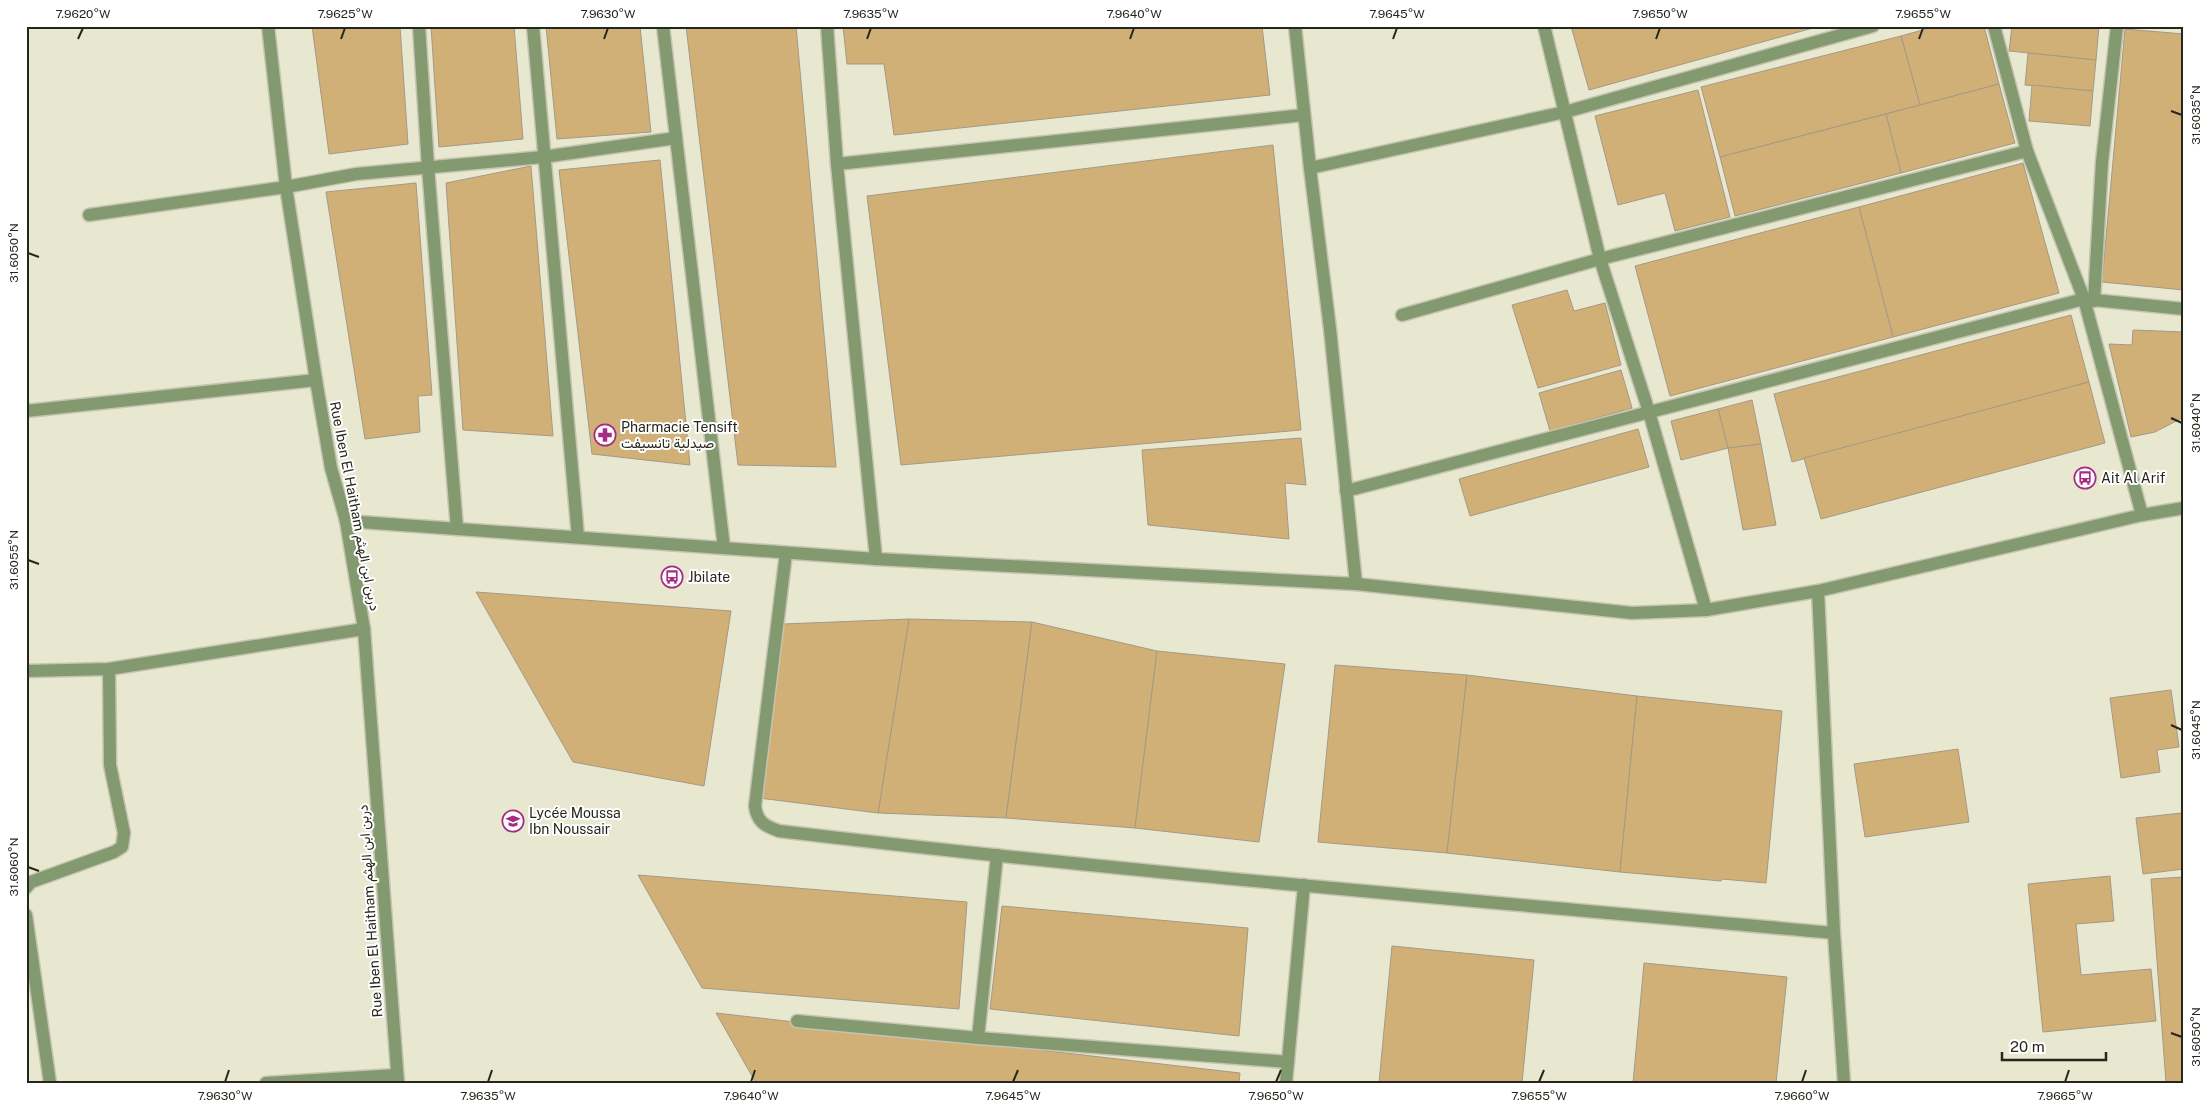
<svg xmlns="http://www.w3.org/2000/svg" width="2210" height="1109" viewBox="0 0 2210 1109" font-family="'Public Sans',Vazirmatn,sans-serif">
<style>
.building{fill:#d1b077;stroke:#a59985}
.lines{fill:none;stroke-linecap:round;stroke-linejoin:round}
.street-casing{stroke:#c5c4b0;stroke-width:15}
.street{stroke:#83996f;stroke-width:12}
.ticks{fill:none;stroke:#26261d;stroke-width:2}
.labels{text-anchor:middle;dominant-baseline:central;stroke-width:4;stroke-linejoin:round;paint-order:stroke}
.poi-label{font-size:14px;fill:#26261d;stroke:#fff;text-anchor:start}
.street-label{font-size:14px;fill:#26261d;stroke:#fff}
.neatline{fill:none;stroke:#26261d;stroke-width:2}
.ticks-label{font-size:12px;text-anchor:middle;fill:#26261d}
</style>
<rect width="100%" height="100%" fill="#e8e7d0"/>
<g class="building">
<path d="M312,26H400L408,144L329,154Z"/>
<path d="M431,26H514L523,139L439,147Z"/>
<path d="M546,26H640L651,132L557,139Z"/>
<path d="M686,26H796L836,467L738,465Z"/>
<path d="M843,26H1262L1270,95L894,135L884,64H847Z"/>
<path d="M1571,26H1820L1589,90Z"/>
<path d="M1937,26H1984L1999,84L1920,105L1901,36Z"/>
<path d="M2012,26H2099L2096,60L2009,51Z"/>
<path d="M2125,29L2184,34V290L2102,282Z"/>
<path d="M1901,36L1920,105L1720,157L1701,87Z"/>
<path d="M2028,53L2096,60L2093,91L2025,85Z"/>
<path d="M1999,84L2015,143L1901,173L1886,114Z"/>
<path d="M2032,85L2093,91L2090,126L2029,121Z"/>
<path d="M1698,90L1730,217L1675,231L1665,193L1618,205L1595,116Z"/>
<path d="M1886,114L1901,173L1735,216L1720,157Z"/>
<path d="M1273,145L1301,430L901,465L867,196Z"/>
<path d="M660,160L690,465L592,454L559,170Z"/>
<path d="M2023,163L2059,293L1893,337L1859,207Z"/>
<path d="M531,166L553,436L463,430L446,183Z"/>
<path d="M416,183L432,395L418,396L420,432L365,439L326,192Z"/>
<path d="M1859,207L1893,337L1670,396L1635,266Z"/>
<path d="M1567,290L1574,311L1605,303L1621,365L1538,388L1512,305Z"/>
<path d="M2071,315L2089,382L1792,462L1774,394Z"/>
<path d="M2133,330L2184,332V417L2155,432L2131,437L2109,344L2132,345Z"/>
<path d="M1621,370L1632,408L1550,431L1539,393Z"/>
<path d="M2089,382L2105,443L1821,519L1804,458Z"/>
<path d="M1752,400L1761,444L1728,448L1718,409Z"/>
<path d="M1718,409L1728,448L1681,460L1671,421Z"/>
<path d="M1638,429L1649,467L1470,516L1459,479Z"/>
<path d="M1301,438L1306,485L1285,483L1289,539L1148,525L1142,450Z"/>
<path d="M1761,444L1776,525L1743,530L1728,448Z"/>
<path d="M476,592L731,611L704,786L573,762Z"/>
<path d="M909,619L1032,622L1006,818L878,813Z"/>
<path d="M909,619L878,813L759,798L783,624Z"/>
<path d="M1032,622L1157,651L1135,828L1006,818Z"/>
<path d="M1157,651L1285,664L1259,842L1135,828Z"/>
<path d="M1335,665L1467,675L1447,853L1318,842Z"/>
<path d="M1467,675L1637,696L1620,872L1447,853Z"/>
<path d="M2171,690L2179,747L2157,750L2160,772L2121,778L2110,698Z"/>
<path d="M1637,696L1782,711L1766,883L1722,879L1721,881L1620,872Z"/>
<path d="M1958,749L1969,822L1865,837L1854,764Z"/>
<path d="M2181,813L2184,838V869L2143,874L2136,818Z"/>
<path d="M638,875L967,902L959,1009L702,988Z"/>
<path d="M2110,876L2114,921L2076,924L2081,975L2151,969L2156,1021L2043,1032L2028,884Z"/>
<path d="M2184,877V1083H2166L2151,879Z"/>
<path d="M1002,906L1248,928L1239,1036L990,1009Z"/>
<path d="M1392,946L1534,960L1522,1083H1379Z"/>
<path d="M1644,963L1787,977L1776,1083H1633Z"/>
<path d="M716,1013L1240,1073L1239,1083H756Z"/>
</g>
<g class="lines">
<g class="street-casing">
<g id="street">
<path d="M268,26L286,187L316,380L331,468L346,521L364,629L398,1083"/>
<path d="M419,26L428,167L457,529"/>
<path d="M533,26L578,537"/>
<path d="M663,26L724,548"/>
<path d="M827,26L837,164L876,559"/>
<path d="M1295,26L1310,168L1330,329L1356,584"/>
<path d="M1544,26L1600,259L1649,412L1706,610"/>
<path d="M1994,26L2027,151L2084,299L2142,515"/>
<path d="M837,164L1304,115"/>
<path d="M1310,168L1565,112L1873,26"/>
<path d="M89,215L286,187L356,174L543,157L676,138"/>
<path d="M2094,301L2102,162L2117,26"/>
<path d="M1402,315L1600,259L2027,151"/>
<path d="M26,411L316,380"/>
<path d="M1346,491L2084,299L2184,309"/>
<path d="M346,521L876,559L1356,584L1632,613L1706,610L1818,591L2142,515L2184,508"/>
<path d="M786,553L755,806C757,822 765,826 779,831C1130,873 1482,901 1834,933"/>
<path d="M1818,591L1834,933L1844,1083"/>
<path d="M26,671L109,669L364,629"/>
<path d="M26,888L31,882L114,852L122,847L124,833L110,765L109,669"/>
<path d="M26,915L50,1083"/>
<path d="M797,1021L978,1038L1288,1062"/>
<path d="M978,1038L997,855"/>
<path d="M266,1083L397,1075"/>
<path d="M1286,1083L1304,885"/>
</g>
</g>
<use href="#street" class="street"/>
</g>
<path class="ticks" d="M78,39L83,28M341,39L345,28M604,39L608,28M867,39L871,28M1130,39L1134,28M1393,39L1397,28M1656,39L1660,28M1919,39L1923,28M2171,111L2182,115M28,253L39,257M2171,418L2182,423M28,560L39,564M2171,725L2182,730M28,867L39,871M2171,1033L2182,1037M225,1082L229,1070M488,1082L492,1070M751,1082L755,1070M1013,1082L1018,1070M1276,1082L1281,1070M1539,1082L1544,1070M1802,1082L1806,1070M2065,1082L2069,1070"/>
<defs>
<g id="pharmacy-ring" transform="scale(1.125)"><circle r="9.5" fill="#fff" stroke="#a42c83" stroke-width="1.5"/><path d="M-2-6h4v4h4v4h-4v4h-4v-4h-4v-4h4Z" fill="#a42c83"/></g>
<g id="bus-ring" transform="scale(1.125)"><circle r="9.5" fill="#fff" stroke="#a42c83" stroke-width="1.5"/><path d="M-5-6H5V4H4V6H2V4H-2V6H-4V4H-5ZM-3.5-4V0h7V-4ZM-3.5 1.2v1.5H-2V1.2ZM2 1.2v1.5H3.5V1.2Z" fill="#a42c83"/></g>
<g id="school-ring" transform="scale(1.125)"><circle r="9.5" fill="#fff" stroke="#a42c83" stroke-width="1.5"/><path d="M0-5L7-2L0 1L-7-2ZM-4 1L0 2.5L4 1V4Q0 6-4 4Z" fill="#a42c83"/></g>
</defs>
<g fill-rule="evenodd">
<use href="#pharmacy-ring" x="605" y="435"/>
<use href="#bus-ring" x="2085" y="478"/>
<use href="#bus-ring" x="672" y="577"/>
<use href="#school-ring" x="513" y="821"/>
</g>
<g class="labels">
<g class="poi-label">
<text x="621" y="427">Pharmacie Tensift<tspan x="621" dy="16">صيدلية تانسيفت</tspan></text>
<text x="2101" y="478">Ait Al Arif</text>
<text x="688" y="577">Jbilate</text>
<text x="529" y="813">Lycée Moussa<tspan x="529" dy="16">Ibn Noussair</tspan></text>
</g>
<g class="street-label">
<text transform="translate(355 506) rotate(79)">Rue Iben El Haitham دربن ابن الهثم</text>
<text transform="translate(370 911) rotate(-94)">Rue Iben El Haitham دربن ابن الهثم</text>
</g>
</g>
<rect width="2210" height="1109" fill="none" stroke="#ffffff" stroke-width="55"/>
<path d="M2002 1052v8h104v-8" fill="none" stroke="#26261d" stroke-width="2.5"/>
<text x="2010" y="1052" font-size="15" fill="#26261d" stroke="#ffffff" stroke-width="4" paint-order="stroke">20 m</text>
<rect x="28" y="28" width="2154" height="1054" class="neatline"/>
<g class="ticks-label">
<text x="83" y="18">7.9620°W</text>
<text x="345" y="18">7.9625°W</text>
<text x="608" y="18">7.9630°W</text>
<text x="871" y="18">7.9635°W</text>
<text x="1134" y="18">7.9640°W</text>
<text x="1397" y="18">7.9645°W</text>
<text x="1660" y="18">7.9650°W</text>
<text x="1923" y="18">7.9655°W</text>
<text transform="translate(2196 115) rotate(-90)" y="4">31.6035°N</text>
<text transform="translate(14 253) rotate(-90)" y="4">31.6050°N</text>
<text transform="translate(2196 423) rotate(-90)" y="4">31.6040°N</text>
<text transform="translate(14 560) rotate(-90)" y="4">31.6055°N</text>
<text transform="translate(2196 730) rotate(-90)" y="4">31.6045°N</text>
<text transform="translate(14 867) rotate(-90)" y="4">31.6060°N</text>
<text transform="translate(2196 1037) rotate(-90)" y="4">31.6050°N</text>
<text x="225" y="1100">7.9630°W</text>
<text x="488" y="1100">7.9635°W</text>
<text x="751" y="1100">7.9640°W</text>
<text x="1013" y="1100">7.9645°W</text>
<text x="1276" y="1100">7.9650°W</text>
<text x="1539" y="1100">7.9655°W</text>
<text x="1802" y="1100">7.9660°W</text>
<text x="2065" y="1100">7.9665°W</text>
</g>
</svg>
